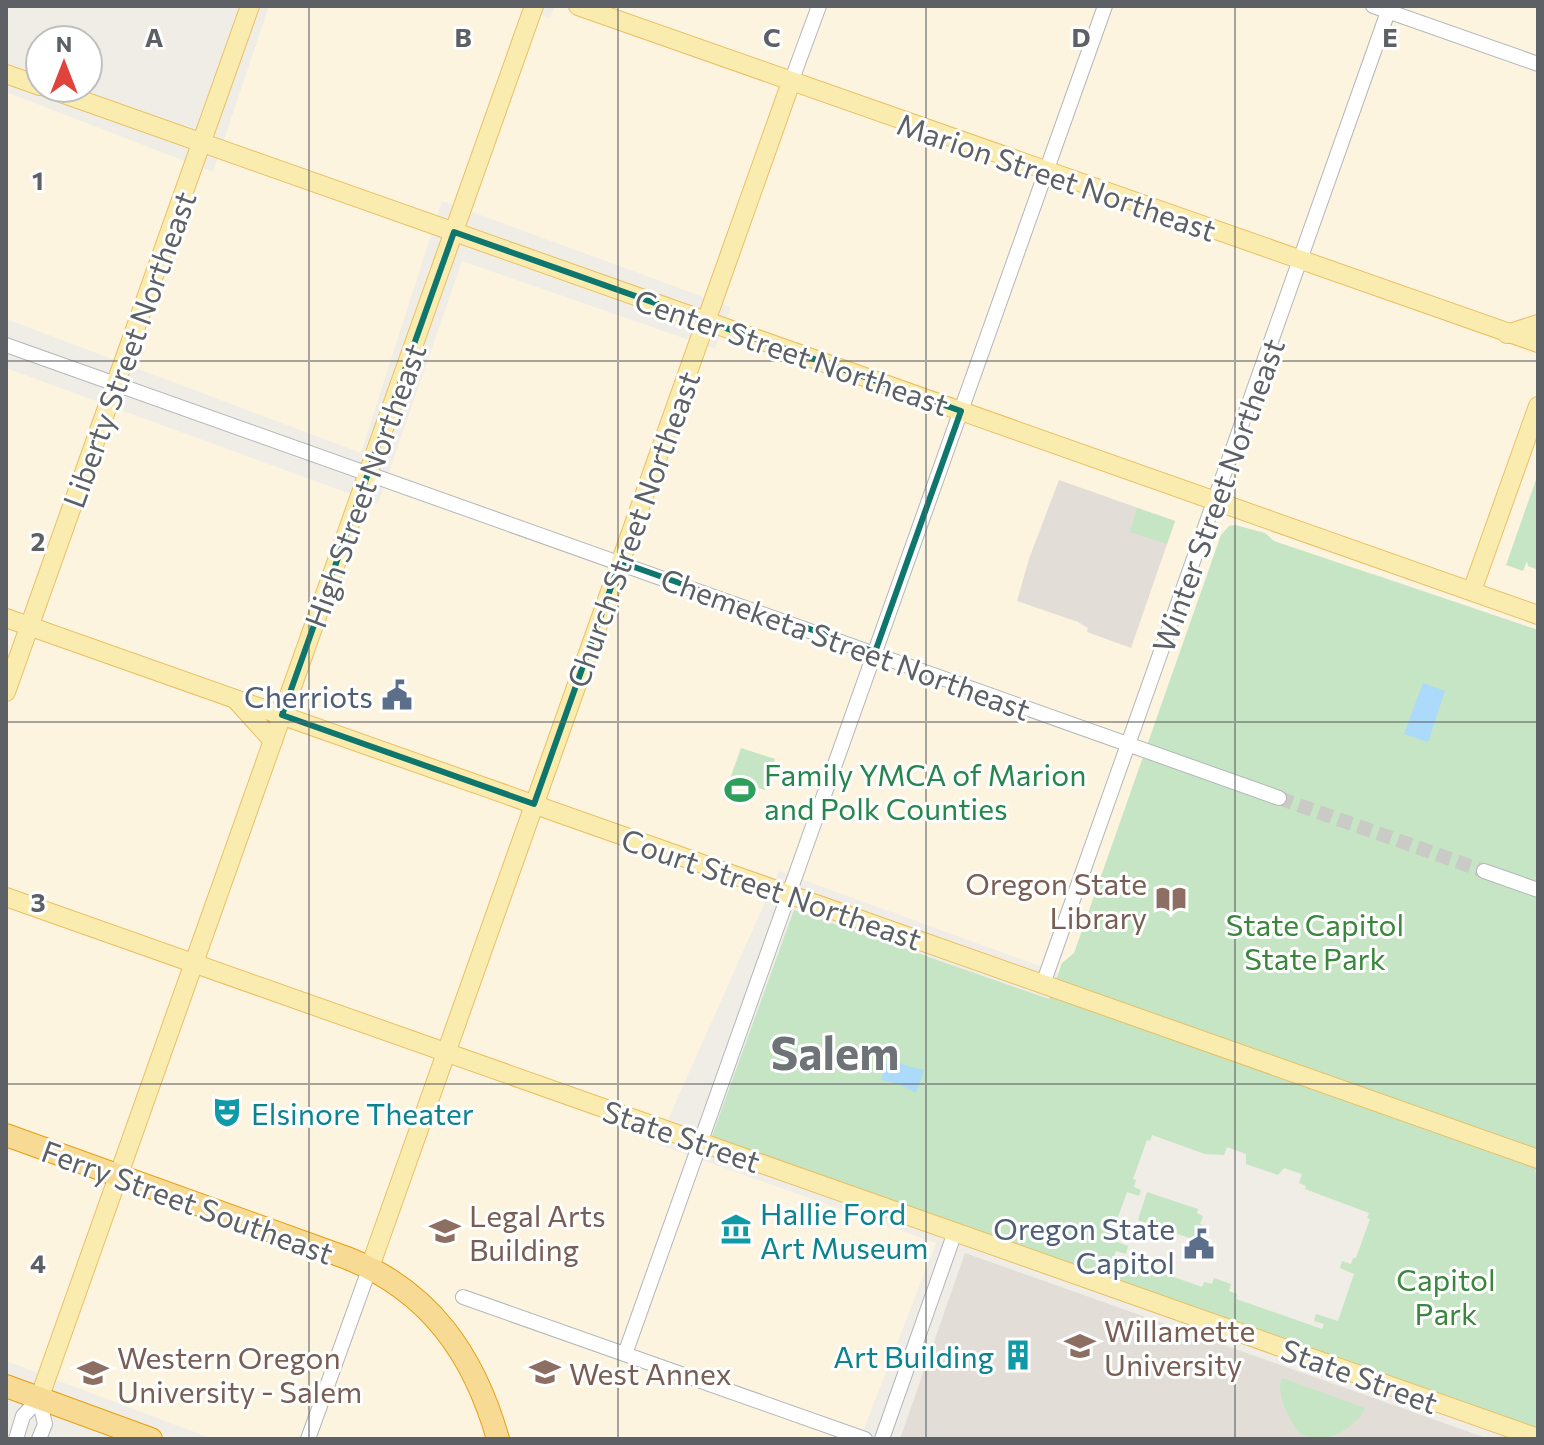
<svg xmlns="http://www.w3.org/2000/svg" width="1544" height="1445" viewBox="0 0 1544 1445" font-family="Commissioner,sans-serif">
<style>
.commercial{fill:#fcf4de}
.education{fill:#e2ded7}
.green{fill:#c5e5c4;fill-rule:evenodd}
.water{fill:#abdafa}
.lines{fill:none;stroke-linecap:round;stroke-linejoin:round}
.minor-tunnel{stroke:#cacac6;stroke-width:14;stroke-dasharray:14 7;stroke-linecap:butt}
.minor-casing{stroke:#b3b6ba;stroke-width:16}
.major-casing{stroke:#e9c064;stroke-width:20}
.highway-casing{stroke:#e79d0d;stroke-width:24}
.minor{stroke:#fff;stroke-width:14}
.major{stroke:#faecaf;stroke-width:18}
.highway{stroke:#f7db95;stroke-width:22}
.marked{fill:none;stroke:#0f766e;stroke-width:6;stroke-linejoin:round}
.grid{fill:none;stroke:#5d6165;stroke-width:2;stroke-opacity:0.55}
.labels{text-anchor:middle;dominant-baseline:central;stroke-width:6;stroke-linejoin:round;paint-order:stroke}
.street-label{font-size:30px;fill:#5d6165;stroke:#fff}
.service-label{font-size:30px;fill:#4e5e75;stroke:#fff;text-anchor:end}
.leisure-label{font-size:30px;fill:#27864d;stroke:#fff;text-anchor:start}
.education-label{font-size:30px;fill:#785e54;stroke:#fff;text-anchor:start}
.park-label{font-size:30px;fill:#3b863d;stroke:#fff}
.culture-label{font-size:30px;fill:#0d838f;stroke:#fff;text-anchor:start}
.town-label{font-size:46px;font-weight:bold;fill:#6e7377;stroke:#fff}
.grid-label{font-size:26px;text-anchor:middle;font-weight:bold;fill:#5d6165;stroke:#fff;stroke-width:6;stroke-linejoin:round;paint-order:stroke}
</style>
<rect width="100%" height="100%" fill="#efede6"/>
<path class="commercial" d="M269,6H516L550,18L555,6H1538V630L1372,573L1217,1031L779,871L657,1144L936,1243L860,1439H213L6,1361V368L378,504L462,261L715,349L731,307L442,201L361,453L6,319V92L213,172Z"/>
<g class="education">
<path d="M1059,480L1175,521L1131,648L1087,632L1088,628L1078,622L1017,601L1029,559Z"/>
<path d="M965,1253L1489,1439H900Z"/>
</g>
<g class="green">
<path d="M1538,474V570L1528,566L1527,561L1523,571L1506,565Z"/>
<path d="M1137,508L1175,521L1167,544L1130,532Z"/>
<path d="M1235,525L1265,533L1274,541L1538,630V1164L1535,1172L1538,1173V1429L712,1136L794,910L1049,999L1062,963L1074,953L1221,535L1229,526ZM1152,1135L1205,1154L1224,1155L1227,1147L1246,1154V1164L1278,1175L1284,1168L1302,1174L1299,1183L1306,1186L1305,1189L1369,1213L1367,1218L1370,1219L1356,1258H1353L1351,1264L1342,1261L1340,1268L1354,1274L1338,1321L1316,1314L1314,1321L1324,1324L1322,1329L1236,1299L1237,1294L1229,1291L1231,1284L1214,1278L1212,1284L1204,1282L1202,1287L1114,1256L1116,1251L1126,1254L1128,1246L1110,1239L1127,1192L1139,1196L1141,1190L1134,1187L1136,1180L1133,1179L1147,1140L1150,1141Z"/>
<path d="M741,748L775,759L765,790L730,779Z"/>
<path d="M1147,1192L1198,1209L1197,1213L1203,1216L1200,1224L1204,1225L1198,1241L1138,1220Z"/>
<path d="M1282,1378L1365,1408C1360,1422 1334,1440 1319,1439C1313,1439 1306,1436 1300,1434C1290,1420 1275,1394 1282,1378Z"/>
</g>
<g class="water">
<path d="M1423,683L1445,691L1428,742L1404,734Z"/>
<path d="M889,1057L906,1066L924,1070L916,1093L899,1084L881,1080Z"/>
</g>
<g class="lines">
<path class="minor-tunnel" d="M1279,798L1484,871"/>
<g class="minor-casing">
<g id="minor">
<path d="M1373,6L1538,64"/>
<path d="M791,82L819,6"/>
<path d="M6,345L1279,798"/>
<path d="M1484,871L1538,890"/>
<path d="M1043,984L1390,6"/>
<path d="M463,1297L865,1439"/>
<path d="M625,1354L1105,6"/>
<path d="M39,1399L45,1424L39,1439"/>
<path d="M16,1439L23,1416L39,1399"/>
<path d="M308,1439L370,1267"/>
<path d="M882,1439L955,1232"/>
</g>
</g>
<g class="major-casing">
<g id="major">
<path d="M578,6L1538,343"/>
<path d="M6,74L40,86"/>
<path d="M47,88L1538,615"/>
<path d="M1507,334L1538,324"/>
<path d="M1472,591L1538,406"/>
<path d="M6,618L1538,1159"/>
<path d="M6,692L250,6"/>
<path d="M236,700L273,741"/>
<path d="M6,897L1538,1438"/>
<path d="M370,1267L791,82"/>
<path d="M39,1399L534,6"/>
</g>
</g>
<g class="highway-casing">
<g id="highway">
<path d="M6,1135L347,1258C430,1291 474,1355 498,1439"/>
<path d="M6,1386L151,1439"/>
</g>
</g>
<use href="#minor" class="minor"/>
<use href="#major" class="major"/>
<use href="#highway" class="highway"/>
</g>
<path class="marked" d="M454,232L961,411L875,652L620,562L534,804L282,715Z"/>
<path class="grid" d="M309,6V1439M618,6V1439M926,6V1439M1235,6V1439M6,361H1538M6,722H1538M6,1084H1538"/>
<defs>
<g id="civic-bare" transform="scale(2.4)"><path d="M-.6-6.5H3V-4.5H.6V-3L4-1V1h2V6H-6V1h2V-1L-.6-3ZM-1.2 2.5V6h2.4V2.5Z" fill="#5c6f8a" stroke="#fff" stroke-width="2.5" paint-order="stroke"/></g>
<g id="stadium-bare" transform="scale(2.4)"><path d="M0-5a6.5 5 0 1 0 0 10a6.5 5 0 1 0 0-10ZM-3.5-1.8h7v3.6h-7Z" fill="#2e9e5b" stroke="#fff" stroke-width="2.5" paint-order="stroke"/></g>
<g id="library-bare" transform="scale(2.4)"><path d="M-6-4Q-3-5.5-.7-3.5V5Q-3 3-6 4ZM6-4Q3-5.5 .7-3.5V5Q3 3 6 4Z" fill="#8d6e63" stroke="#fff" stroke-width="2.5" paint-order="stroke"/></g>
<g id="theatre-bare" transform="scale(2.4)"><path d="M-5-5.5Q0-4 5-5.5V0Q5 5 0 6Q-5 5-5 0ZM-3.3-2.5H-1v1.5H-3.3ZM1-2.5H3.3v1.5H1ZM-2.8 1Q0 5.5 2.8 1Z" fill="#0f9aa8" stroke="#fff" stroke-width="2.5" paint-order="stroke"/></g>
<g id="museum-bare" transform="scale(2.4)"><path d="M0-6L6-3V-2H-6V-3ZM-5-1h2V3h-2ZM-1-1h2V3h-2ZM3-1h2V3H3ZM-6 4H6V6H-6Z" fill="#0f9aa8" stroke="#fff" stroke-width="2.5" paint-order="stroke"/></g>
<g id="university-bare" transform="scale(2.4)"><path d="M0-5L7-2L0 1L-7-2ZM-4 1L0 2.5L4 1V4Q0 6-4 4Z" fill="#8d6e63" stroke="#fff" stroke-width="2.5" paint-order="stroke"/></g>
<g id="building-bare" transform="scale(2.4)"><path d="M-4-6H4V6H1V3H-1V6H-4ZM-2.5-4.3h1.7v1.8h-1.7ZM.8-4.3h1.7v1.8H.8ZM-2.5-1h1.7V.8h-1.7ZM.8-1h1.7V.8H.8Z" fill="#0f9aa8" stroke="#fff" stroke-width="2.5" paint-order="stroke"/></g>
</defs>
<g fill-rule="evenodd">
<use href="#civic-bare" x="397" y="695"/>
<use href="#stadium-bare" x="740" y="790"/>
<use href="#library-bare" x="1171" y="899"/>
<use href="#theatre-bare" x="227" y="1112"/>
<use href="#museum-bare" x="736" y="1229"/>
<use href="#university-bare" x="445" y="1231"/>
<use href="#civic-bare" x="1199" y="1244"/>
<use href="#university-bare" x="1080" y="1346"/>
<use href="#building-bare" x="1018" y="1355"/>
<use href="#university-bare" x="545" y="1372"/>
<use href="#university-bare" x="93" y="1373"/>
</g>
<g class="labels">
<g class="street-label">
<text transform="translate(1057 176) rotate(19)">Marion Street Northeast</text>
<text transform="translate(128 349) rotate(-70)">Liberty Street Northeast</text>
<text transform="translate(792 351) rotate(19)">Center Street Northeast</text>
<text transform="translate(364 485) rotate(-70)">High Street Northeast</text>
<text transform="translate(1217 495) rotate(-70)">Winter Street Northeast</text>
<text transform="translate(632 529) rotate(-70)">Church Street Northeast</text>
<text transform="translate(846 643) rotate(20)">Chemeketa Street Northeast</text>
<text transform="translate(772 888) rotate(19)">Court Street Northeast</text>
<text transform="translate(682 1135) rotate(19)">State Street</text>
<text transform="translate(188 1201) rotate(20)">Ferry Street Southeast</text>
<text transform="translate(1360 1375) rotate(20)">State Street</text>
</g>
<g class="service-label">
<text x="373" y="695">Cherriots</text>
<text x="1175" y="1227">Oregon State<tspan x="1175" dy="34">Capitol</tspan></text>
</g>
<g class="leisure-label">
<text x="764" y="773">Family YMCA of Marion<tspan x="764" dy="34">and Polk Counties</tspan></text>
</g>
<g class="education-label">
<text x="1147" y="882" text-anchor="end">Oregon State<tspan x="1147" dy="34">Library</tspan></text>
<text x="469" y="1214">Legal Arts<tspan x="469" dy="34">Building</tspan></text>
<text x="1104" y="1329">Willamette<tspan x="1104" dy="34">University</tspan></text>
<text x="117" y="1356">Western Oregon<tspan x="117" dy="34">University - Salem</tspan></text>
<text x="569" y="1372">West Annex</text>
</g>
<g class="park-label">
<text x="1315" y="923">State Capitol<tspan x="1315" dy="34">State Park</tspan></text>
<text x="1446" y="1278">Capitol<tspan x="1446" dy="34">Park</tspan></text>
</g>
<g class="culture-label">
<text x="251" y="1112">Elsinore Theater</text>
<text x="760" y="1212">Hallie Ford<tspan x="760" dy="34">Art Museum</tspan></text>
<text x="994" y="1355" text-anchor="end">Art Building</text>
</g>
<g class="town-label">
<text x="835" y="1051">Salem</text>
</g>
</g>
<g class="grid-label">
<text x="154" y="47">A</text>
<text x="463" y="47">B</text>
<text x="772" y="47">C</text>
<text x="1081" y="47">D</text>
<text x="1390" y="47">E</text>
<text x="38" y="190">1</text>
<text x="38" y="551">2</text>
<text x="38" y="912">3</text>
<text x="38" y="1273">4</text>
</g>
<rect width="1544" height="1445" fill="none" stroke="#5d6165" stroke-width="16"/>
<g transform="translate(64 64)"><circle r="38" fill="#ffffff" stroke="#bec0c1" stroke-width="2"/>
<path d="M0-6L14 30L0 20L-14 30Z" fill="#df433b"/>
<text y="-12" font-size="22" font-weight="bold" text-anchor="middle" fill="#5d6165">N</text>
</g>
</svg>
